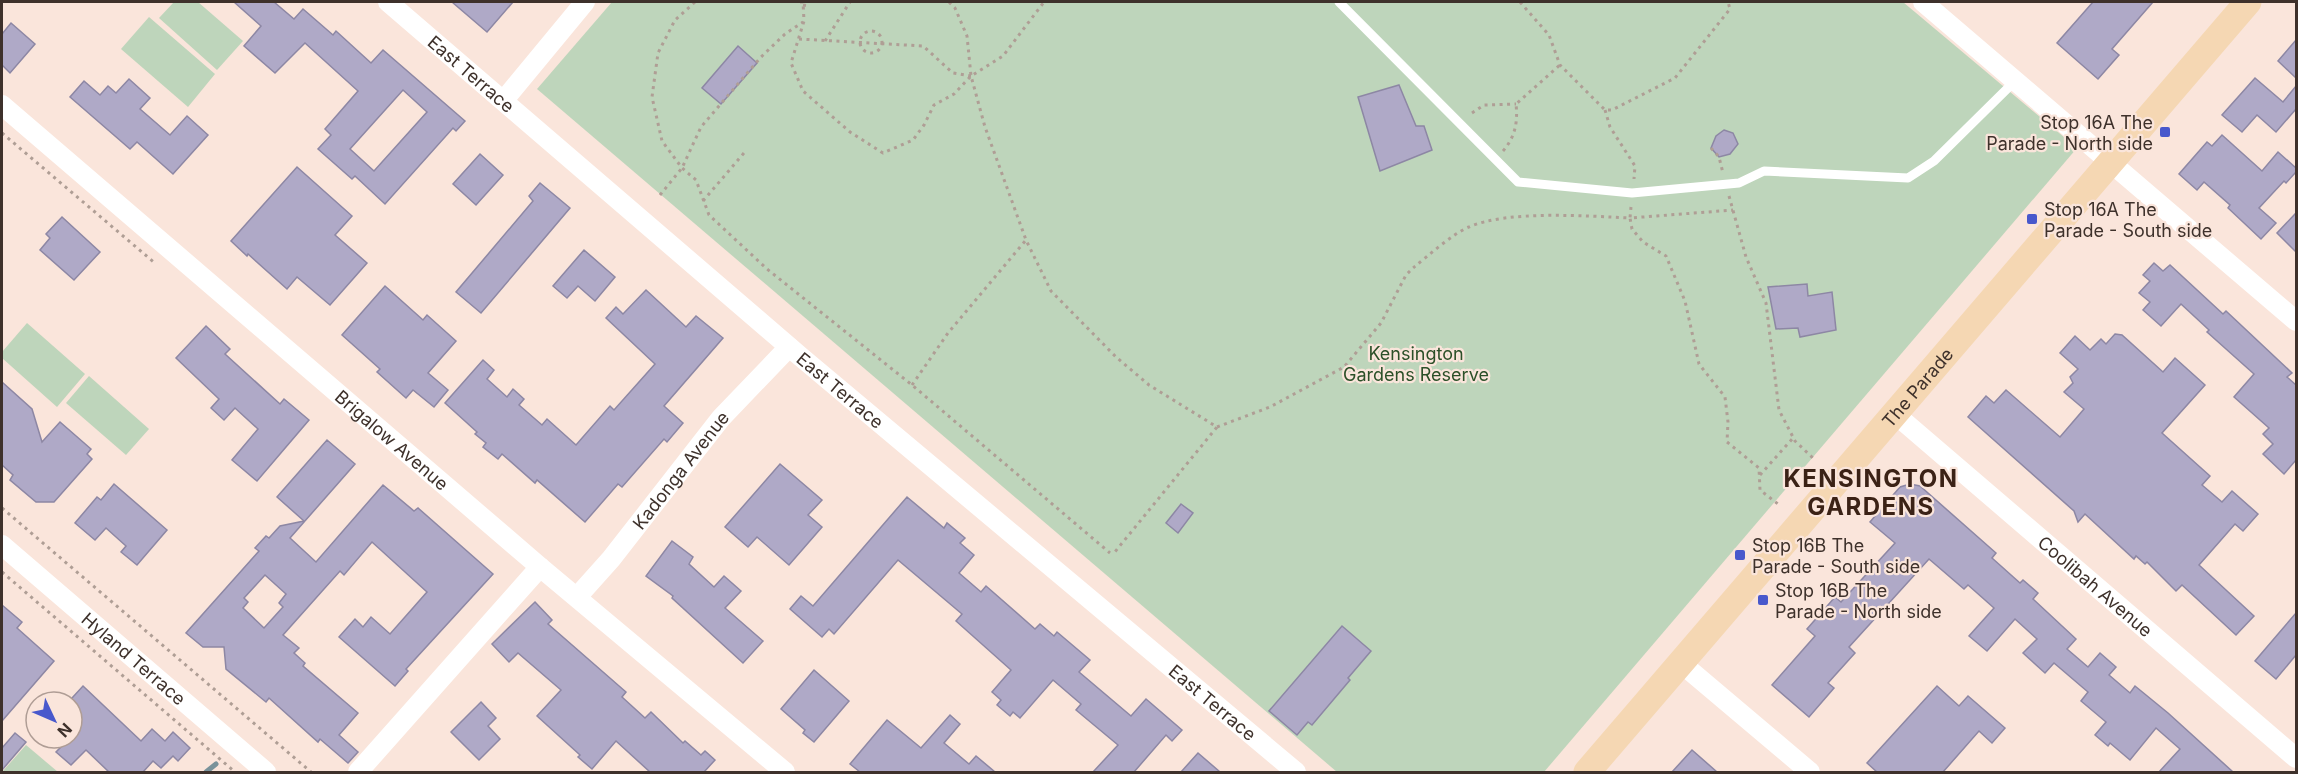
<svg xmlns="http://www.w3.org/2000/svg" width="2298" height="774" viewBox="0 0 2298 774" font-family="Inter,sans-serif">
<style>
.green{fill:#bed5bb}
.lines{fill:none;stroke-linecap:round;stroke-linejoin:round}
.stream{stroke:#79929a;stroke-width:5}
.building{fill:#afa9c7;stroke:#8d87a4;stroke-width:1.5;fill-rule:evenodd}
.path{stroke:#af9e95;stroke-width:3;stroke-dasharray:3 4.5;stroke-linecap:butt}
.lane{stroke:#fff;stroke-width:9}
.street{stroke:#fff;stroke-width:20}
.secondary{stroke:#f5d7b3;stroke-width:27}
.poi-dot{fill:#4858cc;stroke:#fae5db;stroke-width:2}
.labels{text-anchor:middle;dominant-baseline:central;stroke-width:4.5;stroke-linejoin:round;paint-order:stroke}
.street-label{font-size:18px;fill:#3e312b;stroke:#fae5db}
.poi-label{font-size:18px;fill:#3e312b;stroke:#fae5db;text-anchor:start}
.park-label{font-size:18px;fill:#2b5028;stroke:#fae5db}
.district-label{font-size:24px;font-weight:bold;letter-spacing:1.5px;fill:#3b2216;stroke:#fae5db}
</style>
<rect width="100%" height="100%" fill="#fae5db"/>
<g class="green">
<path d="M174,2H198L243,41L217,70L159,18Z"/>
<path d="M612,2H1903L2077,148L1544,772H1337L537,89Z"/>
<path d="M149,17L215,74L188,107L121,49Z"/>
<path d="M27,323L85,374L57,407L2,358V352Z"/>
<path d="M89,376L149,429L126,455L66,403Z"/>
<path d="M26,745L58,772H2Z"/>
</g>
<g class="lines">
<path class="stream" d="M206,772L216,764"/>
</g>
<g class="building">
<path d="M234,2H274L294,19L303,9L333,35L336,31L371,63L383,50L465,121L456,131L453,128L385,204L355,176L352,179L318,149L331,135L325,129L358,91L305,43L275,73L244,46L261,26ZM403,90L427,112L374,171L350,149Z"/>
<path d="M452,2H513L487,32Z"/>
<path d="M2093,2H2153L2112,49L2119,55L2098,79L2057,43Z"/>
<path d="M11,23L35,44L10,73L2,65V34Z"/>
<path d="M2296,40V78L2278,61Z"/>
<path d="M738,46L757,63L721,104L702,88Z"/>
<path d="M2255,78L2283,102L2296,86V109L2276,132L2257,115L2242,132L2222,115Z"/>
<path d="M129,79L150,98L140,109L170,135L187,116L208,135L173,174L137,142L130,149L70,97L84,81L100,95L108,86L116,93Z"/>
<path d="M1399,85L1416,126H1424L1432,150L1380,171L1358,97Z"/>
<path d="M1724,130L1733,133L1738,144L1730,154L1719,157L1711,148L1716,136Z"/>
<path d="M2222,135L2262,171L2278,152L2296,168V172L2286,183L2284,181L2259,208L2276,223L2261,239L2228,208L2230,205L2204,182L2197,190L2179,174L2207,142L2212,146Z"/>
<path d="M480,154L503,175L476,205L453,184Z"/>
<path d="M297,167L352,216L335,235L367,263L330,305L297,277L287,289L248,254L247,256L231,241Z"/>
<path d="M540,183L570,208L481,313L456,292L533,201L529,196Z"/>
<path d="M2296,213V252L2277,233Z"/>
<path d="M62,217L100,252L74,280L40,250L50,238L46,234Z"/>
<path d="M584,250L615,277L595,301L578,286L567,298L553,286Z"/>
<path d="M2154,263L2163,271L2170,265L2223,314L2226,311L2292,373L2287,377L2296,385V460L2284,474L2263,454L2273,444L2263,434L2269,428L2234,397L2254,374L2207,332L2209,330L2181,304L2161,326L2143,310L2150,302L2139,293L2150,281L2143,275Z"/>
<path d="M1807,284L1808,296L1832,292L1836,330L1800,337L1798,328L1776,329L1768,287Z"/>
<path d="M385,286L423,320L427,315L456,341L428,373L448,390L434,407L413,390L406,398L377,372L380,369L342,335Z"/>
<path d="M646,290L686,327L696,316L723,338L664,406L683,423L667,442L664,439L622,487L618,484L585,522L537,480L535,483L502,454L498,459L483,447L486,443L475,434L477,432L445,403L483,360L494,370L487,379L507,397L513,389L524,399L519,405L542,425L547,419L576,445L610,406L614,410L655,364L606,318L616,307L623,314Z"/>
<path d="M206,326L230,349L225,354L280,404L284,399L309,420L257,481L232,460L258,429L235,408L224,420L211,408L219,399L176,358Z"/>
<path d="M2115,334L2122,335L2163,372L2175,358L2205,385L2162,433L2210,476L2202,485L2222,502L2232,491L2258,514L2243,531L2235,524L2199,565L2254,616L2236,635L2182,585L2176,591L2147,562L2145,564L2136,556L2134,559L2085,514L2078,522L2074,511L1968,417L1986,396L1994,403L2006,390L2060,437L2084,409L2064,392L2073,383L2070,377L2078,369L2060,353L2075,336L2090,350L2101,339L2106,344Z"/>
<path d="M2,382L32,409L42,442L60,422L91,449L87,454L92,459L54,502H36L10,480L13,475L2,465Z"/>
<path d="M327,440L355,464L290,538L316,562L383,485L414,511L418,508L493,574L406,669L408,671L395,686L339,637L355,619L363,627L371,617L390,634L427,592L372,542L344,575L340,571L283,635L299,648L294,653L305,663L303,666L358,713L339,735L358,752L348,763L320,739L318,742L269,698L266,702L226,669L224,647H203L186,633L259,551L255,548L266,536L269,538L280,526L304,521L277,497ZM265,575L286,594L279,603L283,607L264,628L243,608L248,602L244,598Z"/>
<path d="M780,464L822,500L808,515L822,527L789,565L757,537L748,547L725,527Z"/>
<path d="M114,484L167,530L137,565L121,552L126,546L106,528L95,540L75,523L97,497L101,500Z"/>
<path d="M1910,484L1920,486L1996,553L1992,558L2020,583L2023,580L2038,593L2033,599L2076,639L2067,649L2088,667L2100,653L2116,667L2109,675L2130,693L2135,686L2168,713L2233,772H2159L2180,749L2156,728L2130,760L2110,743L2108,746L2095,735L2106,722L2081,701L2088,692L2054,663L2045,673L2023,653L2037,639L2015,619L1987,651L1969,636L1994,608L1968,585L1964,589L1929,559L1849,647L1855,653L1828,683L1834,688L1809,717L1772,685L1815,636L1807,629L1835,597L1841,602L1895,543L1870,522L1900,487Z"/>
<path d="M907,497L944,528L947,523L965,538L960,543L974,555L959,573L981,592L986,586L1035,629L1040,624L1054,636L1057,632L1090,660L1079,672L1131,716L1146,699L1182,730L1172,741L1166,735L1134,772H1093L1118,745L1076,710L1081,704L1053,680L1020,718L1013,712L1010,716L997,705L1001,700L992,692L1011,670L956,621L962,614L898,560L834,634L829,629L822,637L790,609L801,596L813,606Z"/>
<path d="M1181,504L1193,513L1178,533L1166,523Z"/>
<path d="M672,541L693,557L689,564L714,587L724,576L741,591L725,608L763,641L743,663L672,598L673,596L646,576Z"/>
<path d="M535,602L552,620L548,624L626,692L622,697L645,718L651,712L683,743L685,741L701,755L705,751L715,760L704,772H650L616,741L592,769L578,757L580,755L537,716L561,690L518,653L509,662L492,644Z"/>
<path d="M2,605L22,622L17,628L54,661L2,721Z"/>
<path d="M2296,613V655L2276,679L2255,661Z"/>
<path d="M1342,626L1371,651L1348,678L1350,680L1312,725L1308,722L1297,735L1269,711Z"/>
<path d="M814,670L849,701L814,742L803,733L805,730L781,709Z"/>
<path d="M83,686L141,741L152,729L165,741L173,732L190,748L178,761L173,756L161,768L153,761L143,772H109L86,750L71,765L56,752L70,738H72V698Z"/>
<path d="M1937,686L1959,706L1968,696L2005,728L1992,743L1979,731L1943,772H1877L1867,763Z"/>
<path d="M481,702L496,718L488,726L500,739L479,760L451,732Z"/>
<path d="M950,715L960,724L944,743L969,764L976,756L995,772H860L850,764L887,720L921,748Z"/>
<path d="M15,733L26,742L2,770V748Z"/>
<path d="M1692,750L1717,772H1672Z"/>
<path d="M1198,753L1220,772H1181Z"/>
</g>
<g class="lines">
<g class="path">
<path d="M695,2L675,20L658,53L652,97L662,141L682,168L696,180L709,215L767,269L912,385L1110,553"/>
<path d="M800,2H803L804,21L791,63L803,91L850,132L883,153L913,140L924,125L934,105L954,94L971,76L1003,56L1044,2"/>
<path d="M949,2L955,8L967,36L971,76L985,127L1026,240"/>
<path d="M1520,2L1549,35L1560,65L1605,110H1612L1675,78L1730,9L1728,2"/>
<path d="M803,5L809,6"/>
<circle cx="871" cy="42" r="11"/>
<path d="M799,39L923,46L953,73L971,76"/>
<path d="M825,41L850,2"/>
<path d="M1605,110L1610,127L1635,166L1634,179"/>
<path d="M1472,113L1484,105L1516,104"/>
<path d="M2,133L156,264"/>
<path d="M1711,148L1719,157L1723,173"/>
<path d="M1503,151C1515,137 1518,123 1516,104L1560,65"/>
<path d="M660,195L682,168L701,127L761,57L785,34L803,22"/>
<path d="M1729,196L1746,257L1766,303L1779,410L1795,441L1815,460"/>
<path d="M703,201L744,153"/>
<path d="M1631,207L1630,218L1733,210"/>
<path d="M912,385L948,333L1026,240L1051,291L1116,357L1149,385L1217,427L1114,553"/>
<path d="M1217,427L1270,407L1344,367L1381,323L1406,275L1413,268C1428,256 1452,234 1469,227C1507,210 1587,216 1630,218L1632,229L1643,242L1666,256L1685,301L1699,364L1725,397L1728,422L1727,442L1759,468L1760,490L1778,504"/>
<path d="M1760,475L1793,438"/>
<path d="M2,508L311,772"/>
<path d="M2,572L235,772"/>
</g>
<path class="lane" d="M1339,2L1518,182L1632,193L1739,183L1764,171L1908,178L1934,161L2015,81"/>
<g class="street">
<path id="s1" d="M388,2L801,357L1296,772"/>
<path d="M1923,2L2296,321"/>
<path d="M504,100L585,2"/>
<path id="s2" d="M2,105L540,567L785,772"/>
<path id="s3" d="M1895,414L2296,758"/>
<path id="s4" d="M2,545L266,772"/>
<path id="s5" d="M577,597L611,559L721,418L789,347"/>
<path d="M1681,663L1810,772"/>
<path d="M358,772L540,567"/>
</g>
<path class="secondary" id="s6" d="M1587,772L2248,2"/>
</g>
<g class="poi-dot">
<rect x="2159" y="126" width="12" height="12" rx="3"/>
<rect x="2026" y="213" width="12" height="12" rx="3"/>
<rect x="1734" y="549" width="12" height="12" rx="3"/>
<rect x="1757" y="594" width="12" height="12" rx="3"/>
</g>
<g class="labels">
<g class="street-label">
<text stroke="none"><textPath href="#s1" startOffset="110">East Terrace</textPath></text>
<text stroke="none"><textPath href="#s6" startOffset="507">The Parade</textPath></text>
<text stroke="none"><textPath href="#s1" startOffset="596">East Terrace</textPath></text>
<text stroke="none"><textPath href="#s2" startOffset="514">Brigalow Avenue</textPath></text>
<text stroke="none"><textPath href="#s5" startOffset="164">Kadonga Avenue</textPath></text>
<text stroke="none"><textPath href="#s3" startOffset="264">Coolibah Avenue</textPath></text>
<text stroke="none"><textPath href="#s4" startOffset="174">Hyland Terrace</textPath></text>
<text stroke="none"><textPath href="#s1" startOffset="1082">East Terrace</textPath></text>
</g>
<g class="poi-label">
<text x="2153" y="122" text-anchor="end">Stop 16A The<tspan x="2153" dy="21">Parade - North side</tspan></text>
<text x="2044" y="209">Stop 16A The<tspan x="2044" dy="21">Parade - South side</tspan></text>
<text x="1752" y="545">Stop 16B The<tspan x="1752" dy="21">Parade - South side</tspan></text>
<text x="1775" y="590">Stop 16B The<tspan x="1775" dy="21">Parade - North side</tspan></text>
</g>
<g class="park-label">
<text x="1416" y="353">Kensington<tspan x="1416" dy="21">Gardens Reserve</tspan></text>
</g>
<g class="district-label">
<text x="1871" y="478">KENSINGTON<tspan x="1871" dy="28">GARDENS</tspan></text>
</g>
</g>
<rect width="2298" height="774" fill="none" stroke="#3e312b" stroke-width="6"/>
<g transform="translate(54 720) rotate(134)"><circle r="28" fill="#fae5db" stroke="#af9d95" stroke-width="1.5"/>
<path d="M0-4.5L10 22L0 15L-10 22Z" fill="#4858cc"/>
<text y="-9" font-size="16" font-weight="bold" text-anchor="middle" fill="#3e312b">N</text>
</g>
</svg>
